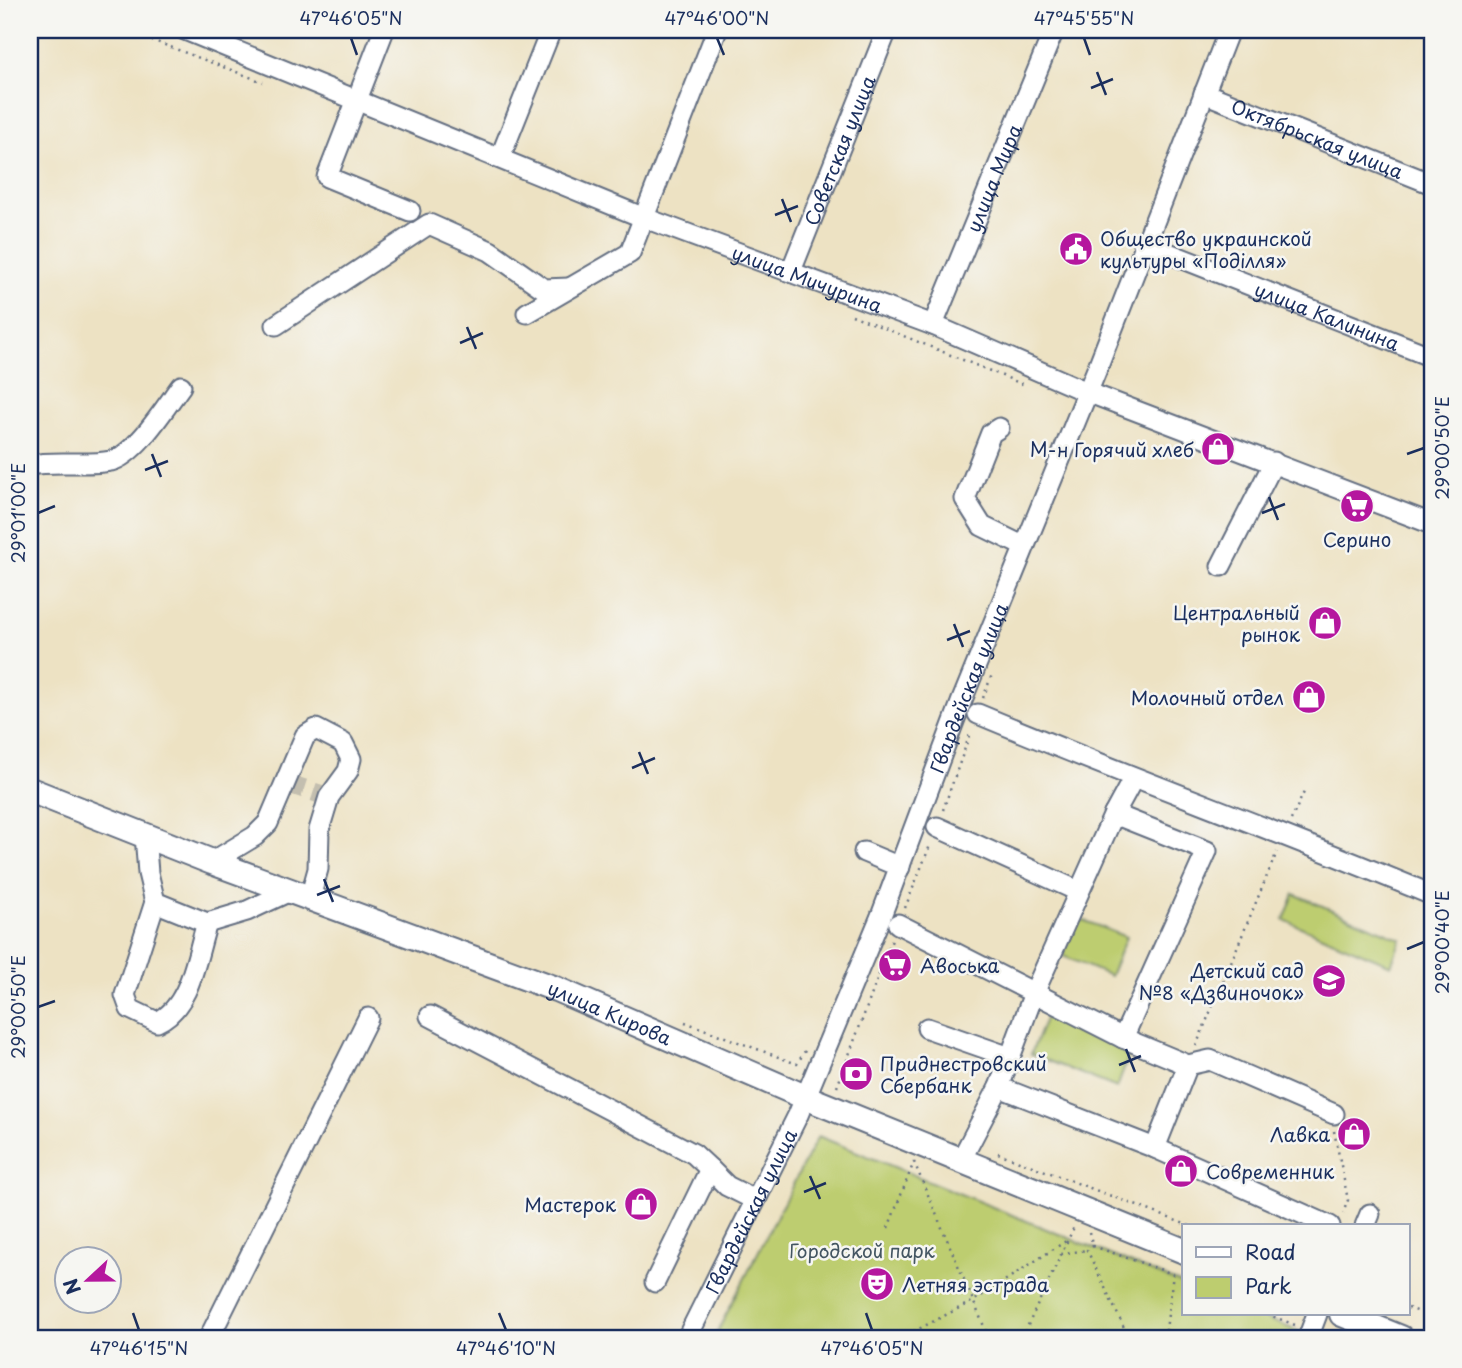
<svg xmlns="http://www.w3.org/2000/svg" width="1462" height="1368" viewBox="0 0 1462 1368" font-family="'Playpen Sans',sans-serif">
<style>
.green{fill:#bdcd6f;stroke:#6c7e66;stroke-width:2}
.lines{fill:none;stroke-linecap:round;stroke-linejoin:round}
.minor-tunnel{stroke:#c3beaf;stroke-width:19;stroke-dasharray:19 10;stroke-linecap:butt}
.minor-casing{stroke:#646e81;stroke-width:23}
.major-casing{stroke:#646e81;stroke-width:28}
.path{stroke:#646e81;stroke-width:2.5;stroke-dasharray:2 5;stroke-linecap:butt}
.minor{stroke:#fff;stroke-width:19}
.major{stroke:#fff;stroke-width:24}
.ticks{fill:none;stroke:#1b2f5e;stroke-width:2.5}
.labels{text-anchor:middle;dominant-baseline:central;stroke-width:5;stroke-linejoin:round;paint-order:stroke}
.street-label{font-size:19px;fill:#1b2f5e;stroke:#f6f6f2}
.poi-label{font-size:19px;fill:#1b2f5e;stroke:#f6f6f2;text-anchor:end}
.park-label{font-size:19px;fill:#445662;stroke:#f6f6f2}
.neatline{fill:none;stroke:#1b2f5e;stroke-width:2.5}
.ticks-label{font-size:18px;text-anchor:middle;fill:#1b2f5e}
</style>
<rect width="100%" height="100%" fill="#f6f6f2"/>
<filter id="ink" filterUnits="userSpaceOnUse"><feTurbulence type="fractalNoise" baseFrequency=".0143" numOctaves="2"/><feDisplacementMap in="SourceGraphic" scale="14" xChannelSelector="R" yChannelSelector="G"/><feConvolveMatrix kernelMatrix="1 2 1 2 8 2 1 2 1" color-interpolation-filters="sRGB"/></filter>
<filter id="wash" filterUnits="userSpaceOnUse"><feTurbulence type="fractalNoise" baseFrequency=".00686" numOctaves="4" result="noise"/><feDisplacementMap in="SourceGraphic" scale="28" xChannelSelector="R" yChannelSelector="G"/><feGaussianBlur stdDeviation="1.57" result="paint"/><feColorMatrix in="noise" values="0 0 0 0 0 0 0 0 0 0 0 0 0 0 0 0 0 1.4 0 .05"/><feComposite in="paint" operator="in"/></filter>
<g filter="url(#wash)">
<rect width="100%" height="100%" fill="#ede2c3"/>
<g class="green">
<path d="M1294,894L1401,939L1391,965L1284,920Z"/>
<path d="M1078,918L1126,937L1110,976L1063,956Z"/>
<path d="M1047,1014L1132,1047L1117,1088L1031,1054Z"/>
<path d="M818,1136L1184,1285V1314H1255L1300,1332L1297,1338H714Z"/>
</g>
</g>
<g filter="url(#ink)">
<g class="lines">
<path class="minor-tunnel" d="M286,783L329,797"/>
<g class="minor-casing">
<g id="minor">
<path id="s1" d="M185,30L642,217L933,325L1087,392L1432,524"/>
<path d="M384,30L327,177L410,211"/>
<path id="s2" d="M1204,93L1432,184"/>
<path d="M500,158L551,30"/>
<path id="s3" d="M1143,243L1432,357"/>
<path id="s4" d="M791,271L887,30"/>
<path d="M527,313L630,253L717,30"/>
<path d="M276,325L429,224L490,251L544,289L569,288"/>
<path id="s5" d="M933,325L1054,30"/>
<path d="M999,428L991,433L965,499L982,526L1023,546"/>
<path d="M30,465C57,460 86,466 111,461C136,455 166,406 181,386"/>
<path d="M1221,566L1274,462"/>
<path d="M978,714C1128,777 1281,832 1432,895"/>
<path d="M1114,814L1207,851L1123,1038"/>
<path d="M937,827L1078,891"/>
<path d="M145,835L148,873L155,902L207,923L247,911L290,891"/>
<path d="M864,852L900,867"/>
<path d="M212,862L255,836L268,823L305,736L316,729L343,743L351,759L348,771L329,797L319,830L318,869L310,898"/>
<path d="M155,902L125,995L130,1009L157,1022C191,1007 196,956 207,923"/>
<path d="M898,924L1123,1038L1188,1065"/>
<path d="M430,1016L694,1154L710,1169"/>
<path d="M927,1028L1010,1057"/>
<path d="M999,1087L1155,1148L1330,1226"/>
<path d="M1155,1148L1188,1065L1210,1060L1334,1114"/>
<path d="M961,1160L999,1087L1034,993L1114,814L1133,779"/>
<path d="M1365,1226L1370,1214"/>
<path d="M655,1282L710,1169L727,1186L755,1200"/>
<path d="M215,1338L210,1336L368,1018"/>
<path id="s6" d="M687,1338L798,1115L881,916L962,700L1097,369L1229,30"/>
<path d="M1308,1338L1317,1314"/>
</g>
</g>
<g class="major-casing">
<g id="major">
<path id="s7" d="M30,790L212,862L556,989L805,1097L1184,1251"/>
<path d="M1342,1314L1401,1338"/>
</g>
</g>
<g class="path">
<path d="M125,30L263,82"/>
<path d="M852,315L1027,386"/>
<path d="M983,698L993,672"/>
<path d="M943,810L971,731"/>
<path d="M1291,820L1305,790"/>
<path d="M905,908L931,843"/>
<path d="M685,1022L797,1064L806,1049"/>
<path d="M1196,1046L1277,852"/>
<path d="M837,1087L892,940"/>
<path d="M1334,1131L1348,1200L1343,1213"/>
<path d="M998,1153L1190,1226"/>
<path d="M914,1162L989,1338"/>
<path d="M888,1228L914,1162"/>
<path d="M1089,1232L1093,1246L1087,1250L1129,1338"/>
<path d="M1093,1246L1173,1274L1165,1338"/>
<path d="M1061,1254L1087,1250"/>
<path d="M1408,1308L1432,1316"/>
<path d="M1267,1314L1295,1325"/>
<path d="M901,1338L975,1300L1066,1241"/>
<path d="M1022,1338L1074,1227"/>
</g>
<use href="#minor" class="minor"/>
<use href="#major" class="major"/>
</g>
</g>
<path class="ticks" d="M351,38L357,55M717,38L724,55M1084,38L1090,55M1097,72L1106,95M1091,88L1113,79M782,199L791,222M775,215L798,206M467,327L476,349M460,343L483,333M152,454L161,477M1407,454L1424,448M145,470L168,461M1269,497L1278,520M38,513L55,506M1262,513L1285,504M954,624L963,647M947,640L970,631M639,752L648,774M632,768L655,758M324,879L333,902M317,895L340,886M1407,949L1424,942M38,1007L55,1001M1126,1049L1135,1072M1119,1065L1141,1056M810,1176L820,1199M804,1192L826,1183M133,1313L139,1330M499,1313L506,1330M866,1313L872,1330"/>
<defs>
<g id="civic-disc" transform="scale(1.75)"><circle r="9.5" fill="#b5179e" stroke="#f6f6f2"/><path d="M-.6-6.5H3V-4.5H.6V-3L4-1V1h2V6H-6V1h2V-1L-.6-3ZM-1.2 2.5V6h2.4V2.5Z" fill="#fff"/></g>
<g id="shop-disc" transform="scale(1.75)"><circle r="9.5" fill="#b5179e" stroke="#f6f6f2"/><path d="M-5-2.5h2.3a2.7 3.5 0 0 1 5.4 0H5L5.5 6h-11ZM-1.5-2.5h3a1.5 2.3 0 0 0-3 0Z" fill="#fff"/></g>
<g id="supermarket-disc" transform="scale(1.75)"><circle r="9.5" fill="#b5179e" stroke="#f6f6f2"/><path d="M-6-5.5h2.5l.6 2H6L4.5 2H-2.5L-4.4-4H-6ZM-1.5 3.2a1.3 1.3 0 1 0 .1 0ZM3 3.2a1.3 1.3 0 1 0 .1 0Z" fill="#fff"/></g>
<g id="school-disc" transform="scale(1.75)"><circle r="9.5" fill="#b5179e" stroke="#f6f6f2"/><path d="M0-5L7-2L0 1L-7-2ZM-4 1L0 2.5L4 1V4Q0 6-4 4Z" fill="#fff"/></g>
<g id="bank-disc" transform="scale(1.75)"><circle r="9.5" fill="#b5179e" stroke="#f6f6f2"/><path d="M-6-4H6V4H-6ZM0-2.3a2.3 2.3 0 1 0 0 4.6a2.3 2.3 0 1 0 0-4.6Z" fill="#fff"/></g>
<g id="theatre-disc" transform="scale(1.75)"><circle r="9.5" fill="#b5179e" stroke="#f6f6f2"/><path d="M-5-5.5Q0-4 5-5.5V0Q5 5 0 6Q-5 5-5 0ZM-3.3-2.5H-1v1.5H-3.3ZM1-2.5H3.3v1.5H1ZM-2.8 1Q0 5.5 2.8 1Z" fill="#fff"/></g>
</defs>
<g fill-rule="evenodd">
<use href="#civic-disc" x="1076" y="249"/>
<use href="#shop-disc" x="1218" y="449"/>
<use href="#supermarket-disc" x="1357" y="506"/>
<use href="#shop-disc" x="1325" y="623"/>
<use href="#shop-disc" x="1309" y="697"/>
<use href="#supermarket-disc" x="895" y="965"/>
<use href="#school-disc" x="1329" y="981"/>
<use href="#bank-disc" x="856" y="1074"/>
<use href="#shop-disc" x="1354" y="1134"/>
<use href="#shop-disc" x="1181" y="1171"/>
<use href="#shop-disc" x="641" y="1204"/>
<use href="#theatre-disc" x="877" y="1284"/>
</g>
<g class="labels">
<g class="street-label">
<text stroke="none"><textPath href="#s2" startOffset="122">Октябрьская улица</textPath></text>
<text stroke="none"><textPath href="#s4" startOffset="130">Советская улица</textPath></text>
<text stroke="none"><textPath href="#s5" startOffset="159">улица Мира</textPath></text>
<text stroke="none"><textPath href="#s1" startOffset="670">улица Мичурина</textPath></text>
<text stroke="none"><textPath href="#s3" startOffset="198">улица Калинина</textPath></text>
<text stroke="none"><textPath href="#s6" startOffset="709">Гвардейская улица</textPath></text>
<text stroke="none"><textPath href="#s7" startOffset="621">улица Кирова</textPath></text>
<text stroke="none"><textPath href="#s6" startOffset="142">Гвардейская улица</textPath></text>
</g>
<g class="poi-label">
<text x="1100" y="238" text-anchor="start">Общество украинской<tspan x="1100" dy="22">культуры «Поділля»</tspan></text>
<text x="1194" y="449">М-н Горячий хлеб</text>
<text x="1357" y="539" text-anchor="middle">Серино</text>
<text x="1300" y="612">Центральный<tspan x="1300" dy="22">рынок</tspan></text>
<text x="1284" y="697">Молочный отдел</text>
<text x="920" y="965" text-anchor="start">Авоська</text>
<text x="1304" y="970">Детский сад<tspan x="1304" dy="22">№8 «Дзвиночок»</tspan></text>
<text x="880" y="1063" text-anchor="start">Приднестровский<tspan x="880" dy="22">Сбербанк</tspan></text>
<text x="1330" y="1134">Лавка</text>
<text x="1206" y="1171" text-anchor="start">Современник</text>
<text x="616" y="1204">Мастерок</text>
<text x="902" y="1284" text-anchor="start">Летняя эстрада</text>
</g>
<g class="park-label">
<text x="862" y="1250">Городской парк</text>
</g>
</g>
<rect width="1462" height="1368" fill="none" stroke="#f6f6f2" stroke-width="77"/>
<rect x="1182" y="1224" width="228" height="91" fill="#f6f6f2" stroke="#9ea6b7" stroke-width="2"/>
<rect x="1196" y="1247" width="35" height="10" fill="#ffffff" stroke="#9ea6b7" stroke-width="2"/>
<text x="1245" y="1260" font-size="21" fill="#1b2f5e">Road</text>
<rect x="1196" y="1277" width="35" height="21" fill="#bdcd6f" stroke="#9ea6b7" stroke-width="2"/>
<text x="1245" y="1294" font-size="21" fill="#1b2f5e">Park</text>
<g transform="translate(88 1280) rotate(248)"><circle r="33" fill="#f6f6f2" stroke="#9ea6b7" stroke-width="2"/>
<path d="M0-5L12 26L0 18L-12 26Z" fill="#b5179e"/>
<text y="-10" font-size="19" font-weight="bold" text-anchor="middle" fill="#1b2f5e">N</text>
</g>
<rect x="38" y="38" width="1386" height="1292" class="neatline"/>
<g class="ticks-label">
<text x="351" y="25">47°46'05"N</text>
<text x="717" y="25">47°46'00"N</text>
<text x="1084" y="25">47°45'55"N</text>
<text transform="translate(1443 448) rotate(-90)" y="6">29°00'50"E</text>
<text transform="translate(19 513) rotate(-90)" y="6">29°01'00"E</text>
<text transform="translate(1443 942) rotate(-90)" y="6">29°00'40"E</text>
<text transform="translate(19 1007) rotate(-90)" y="6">29°00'50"E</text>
<text x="139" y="1355">47°46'15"N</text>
<text x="506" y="1355">47°46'10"N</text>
<text x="872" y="1355">47°46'05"N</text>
</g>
</svg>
